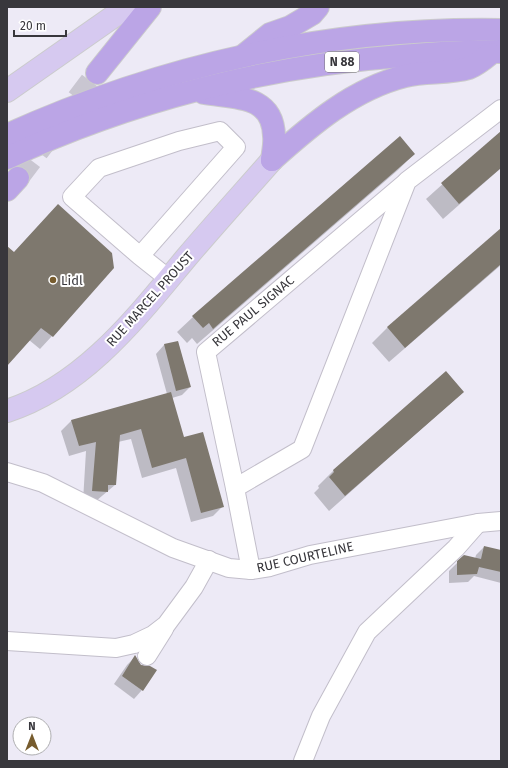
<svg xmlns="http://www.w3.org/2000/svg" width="508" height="768" viewBox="0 0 508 768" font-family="'Fira Sans',sans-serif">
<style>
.shadow{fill:#0003}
.building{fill:#7e786e}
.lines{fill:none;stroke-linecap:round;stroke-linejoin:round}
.highway-tunnel{stroke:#c9c6d1;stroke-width:22;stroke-dasharray:22 11;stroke-linecap:butt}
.minor-casing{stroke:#c2beca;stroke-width:20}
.major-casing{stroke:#cbcbcc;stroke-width:24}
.highway-casing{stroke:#cbcbcc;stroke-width:24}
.minor{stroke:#fff;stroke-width:18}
.major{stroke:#d6c9f0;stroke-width:22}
.highway{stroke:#bba5e6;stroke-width:22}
.poi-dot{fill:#775c2e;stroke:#fff;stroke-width:1.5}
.labels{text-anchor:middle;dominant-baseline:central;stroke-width:4;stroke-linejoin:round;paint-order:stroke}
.shield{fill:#fff;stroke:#747376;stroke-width:1}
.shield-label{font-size:12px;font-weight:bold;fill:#38373c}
.poi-label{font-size:13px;fill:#38373c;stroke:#fff;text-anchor:start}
.street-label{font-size:13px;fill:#38373c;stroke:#fff}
</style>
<rect width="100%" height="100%" fill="#edeaf6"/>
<g class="shadow">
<path d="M501,132V168L443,219L426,199Z"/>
<path d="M414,154L398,170L197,344L192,338L187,343L177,332L193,317Z"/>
<path d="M501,231V265L389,362L372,343L388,327Z"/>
<path d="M7,247L13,253L52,336L40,349L29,340L7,364Z"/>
<path d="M178,342L190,387L182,395L172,398L183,439L223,506L213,516L191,522L176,468L142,478L131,439L118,442L115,485L96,501H83L86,451L69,456L61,431L71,421L167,394L156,354L164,345Z"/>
<path d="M463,392L329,511L314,493L319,488L318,486L334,470Z"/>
<path d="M484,547L501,551V583L474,576L468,582L449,583V571L464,556L475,559L476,555Z"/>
<path d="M135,657L142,690L134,699L114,684L127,665Z"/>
</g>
<g class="building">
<path d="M501,131V168L459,204L441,183Z"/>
<path d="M400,136L415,154L213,329L209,323L203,328L192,316Z"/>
<path d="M58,204L112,253L114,268L53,337L41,328L7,366V246L14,252Z"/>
<path d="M501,228V264L405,348L387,327Z"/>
<path d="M178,341L191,387L176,391L164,344Z"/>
<path d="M446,371L464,392L345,496L329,477L334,472L333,470Z"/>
<path d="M171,392L184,437L203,432L224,507L201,513L186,458L152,468L141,429L120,435L116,485H108V492L92,491L96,442L79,446L71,420Z"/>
<path d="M484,546L501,550V572L479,567L477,574L457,575V561L464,555L481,559Z"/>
<path d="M135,655L141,665L150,666L157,670L143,691L122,676Z"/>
</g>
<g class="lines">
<path class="highway-tunnel" d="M18,178L97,73"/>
<g class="minor-casing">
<g id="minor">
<path d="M140,256L236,147L220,131L179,141L99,168L72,197L140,256L169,279"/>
<path d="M7,472L43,483L173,548L229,568L251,570L270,567L310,555L478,523L501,521"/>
<path d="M235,488L206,352L405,183"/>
<path d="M251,570L235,488L302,449L407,181L501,109"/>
<path d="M7,641L116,648L134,644L153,635L166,625L194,587L209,560"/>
<path d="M147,656L164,629"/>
<path d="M303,761L321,716L367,632L456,548L478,523"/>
</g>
</g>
<g class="major-casing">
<g id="major">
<path d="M7,91L127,7"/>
<path d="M7,411C84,386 136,318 186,258C214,225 243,193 272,160"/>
</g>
</g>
<g class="highway-casing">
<g id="highway">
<path d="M244,55L270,34L290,27L312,14L318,7"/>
<path d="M97,73L150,7"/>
<path d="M204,93C234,98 273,94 274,136C275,143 273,152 272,160"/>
<path d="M7,135C162,65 330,27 501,30"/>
<path d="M7,158C130,101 265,66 401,56C434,53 468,51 501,52"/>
<path d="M272,160C311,125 353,89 405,76C426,71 449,74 469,68C476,65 484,59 490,54"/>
<path d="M7,190L18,178"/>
</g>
</g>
<use href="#minor" class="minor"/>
<use href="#major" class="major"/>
<use href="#highway" class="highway"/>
</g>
<circle class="poi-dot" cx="53" cy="280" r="4"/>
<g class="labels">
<rect class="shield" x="325" y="52" width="34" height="20" rx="3"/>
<g class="shield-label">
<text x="342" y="62">N 88</text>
</g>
<g class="poi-label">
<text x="61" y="280">Lidl</text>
</g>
<g class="street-label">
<text transform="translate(150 299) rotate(-48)">RUE MARCEL PROUST</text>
<text transform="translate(253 311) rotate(-40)">RUE PAUL SIGNAC</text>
<text transform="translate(305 557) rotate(-13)">RUE COURTELINE</text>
</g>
</g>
<rect width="508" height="768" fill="none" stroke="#38373c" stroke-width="16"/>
<g transform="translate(32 736)"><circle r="19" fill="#ffffff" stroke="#afafb1"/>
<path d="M0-3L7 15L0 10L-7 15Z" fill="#775c2e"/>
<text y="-6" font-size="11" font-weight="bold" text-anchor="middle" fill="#38373c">N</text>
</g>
<path d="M14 30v6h52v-6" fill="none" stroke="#38373c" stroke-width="2"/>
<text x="20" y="30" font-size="12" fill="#38373c" stroke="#ffffff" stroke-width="3" paint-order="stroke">20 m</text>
</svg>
